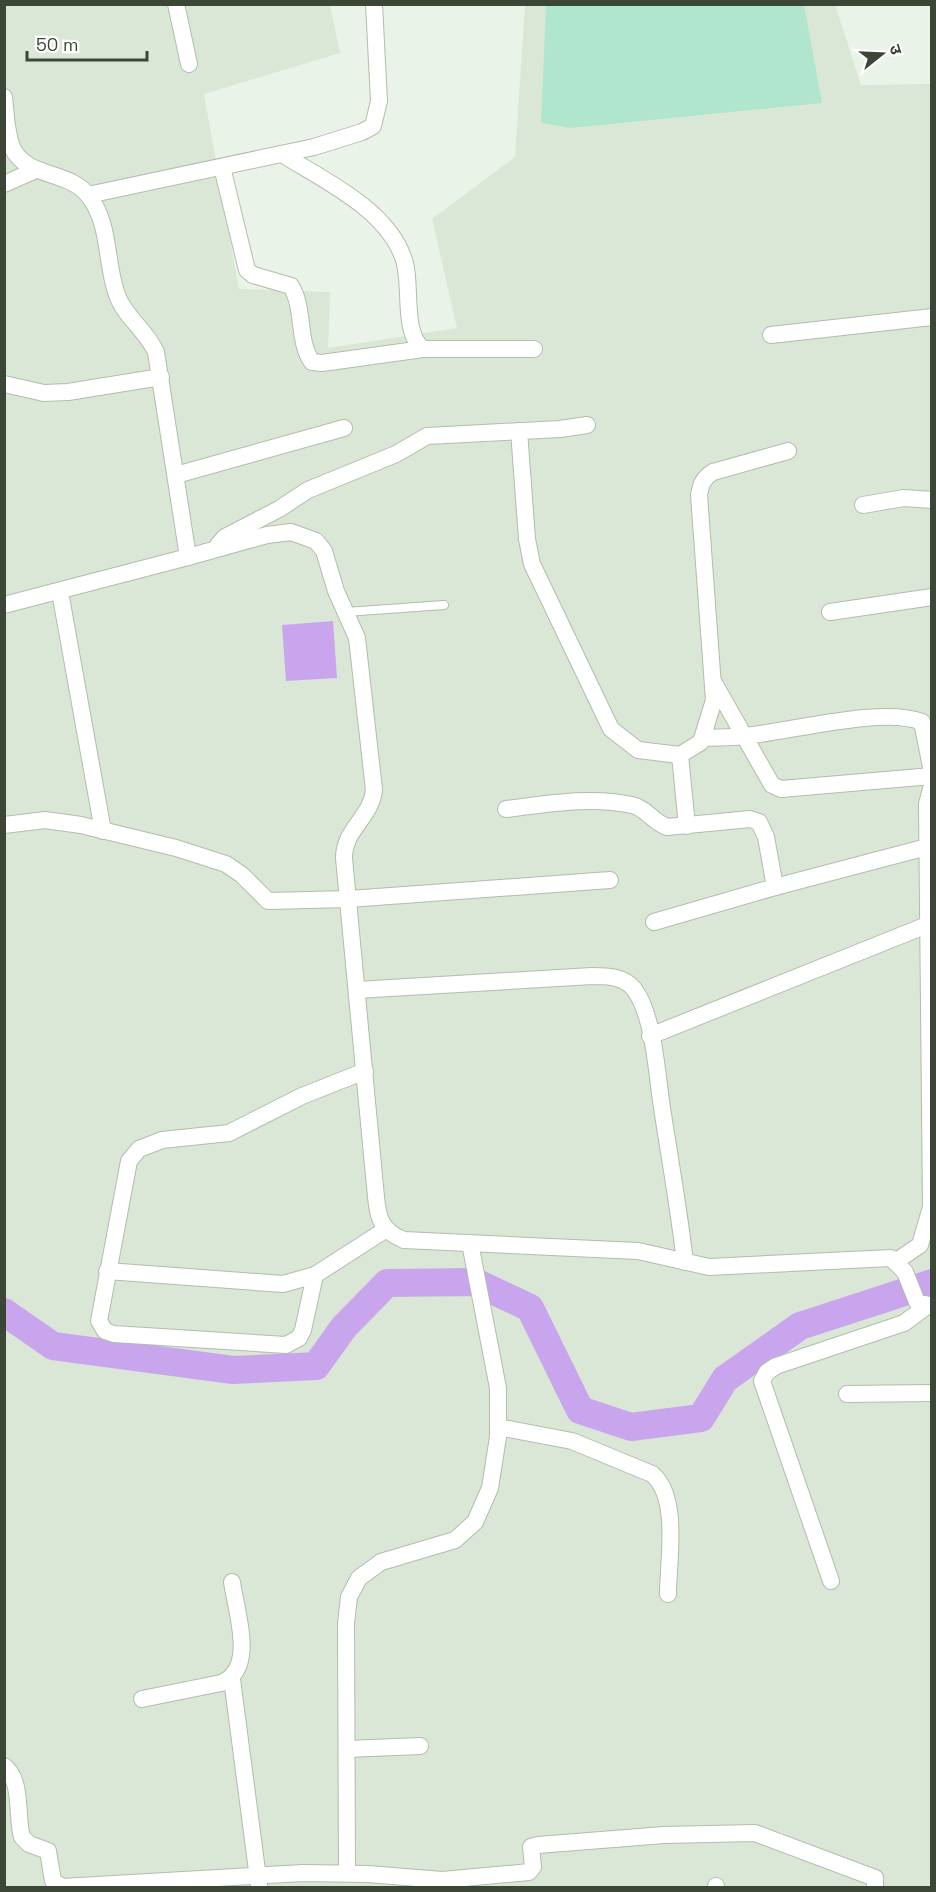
<svg xmlns="http://www.w3.org/2000/svg" width="936" height="1892" viewBox="0 0 936 1892" font-family="'Space Grotesk','Noto Sans Devanagari',sans-serif">
<style>
.residential{fill:#dae7d6}
.green{fill:#b1e6ce}
.water{fill:#c9a5ee}
.lines{fill:none;stroke-linecap:round;stroke-linejoin:round}
.river{stroke:#c9a5ee;stroke-width:28}
.service-casing{stroke:#b0beaa;stroke-width:10}
.minor-casing{stroke:#b0beaa;stroke-width:18}
.service{stroke:#fff;stroke-width:8}
.minor{stroke:#fff;stroke-width:16}
</style>
<rect width="100%" height="100%" fill="#eaf3e7"/>
<path class="residential" d="M5,5H330L340,53L204,94L239,289L330,292L328,348L457,328L432,219L515,157L525,5H835L861,85L931,84V1887L5,1888Z"/>
<path class="green" d="M546,5H804L822,103L571,128L541,123Z"/>
<path class="water" d="M333,621L337,678L286,681L282,625Z"/>
<g class="lines">
<path class="river" d="M4,1312L53,1346L233,1370L316,1366L344,1327L387,1283L475,1282L530,1308L580,1410L631,1427L701,1418L725,1379L800,1326L932,1283"/>
<g class="service-casing">
<path id="service" d="M346,612L444,605"/>
</g>
<g class="minor-casing">
<g id="minor">
<path d="M176,4L189,64"/>
<path d="M4,97C6,113 6,132 12,147C25,178 68,170 88,195C111,224 105,262 117,295C124,316 146,330 156,352L188,557L4,605"/>
<path d="M282,154C323,180 385,208 403,257C413,282 401,332 423,349H534"/>
<path d="M222,167L247,270L253,275L291,286C305,309 297,341 312,362L322,363L423,349"/>
<path d="M4,184L36,170"/>
<path d="M88,195L314,147L362,132L373,126L379,101L374,4"/>
<path d="M771,335L932,317"/>
<path d="M4,384L44,393L68,392L161,377"/>
<path d="M519,431L527,539L532,564L611,729L638,750L680,755"/>
<path d="M176,475L344,428"/>
<path d="M863,505L904,498L932,500"/>
<path d="M218,545L225,537L279,509L308,490L396,454L427,436L560,429L587,425"/>
<path d="M188,557L267,535L291,532L316,541L324,551L336,591L357,638L374,790C371,818 344,829 344,858L376,1197C378,1220 382,1231 404,1240L638,1251L709,1267L891,1258L905,1272L917,1302L932,1306"/>
<path d="M60,592L103,831"/>
<path d="M830,612L932,597"/>
<path d="M714,683L772,785L781,789L932,776"/>
<path d="M703,738C717,737 731,738 744,736C789,732 883,706 922,722L932,772"/>
<path d="M506,809C547,804 591,796 632,805C646,808 653,822 667,827L750,819L759,822L766,837L775,887"/>
<path d="M4,825L45,820L81,825L176,848L226,864L242,875L268,901L349,899L610,880"/>
<path d="M687,826L680,755L701,742L714,700L699,495C701,484 703,478 713,472L788,451"/>
<path d="M654,922L775,887L927,847"/>
<path d="M357,990L592,976C606,976 624,976 634,989C654,1015 657,1076 662,1108C670,1160 679,1210 685,1262"/>
<path d="M650,1036L927,925"/>
<path d="M895,1262L920,1245L931,1207L927,804L932,785"/>
<path d="M107,1271L283,1284L315,1275L385,1230"/>
<path d="M315,1275L303,1330L299,1338L286,1345L114,1334L105,1331L99,1321L129,1161L139,1149L162,1140L229,1133L302,1096L365,1071"/>
<path d="M847,1394L932,1393"/>
<path d="M498,1427L572,1441L652,1474C680,1497 668,1561 668,1594"/>
<path d="M831,1581L762,1381L767,1372L776,1366L904,1323L927,1306"/>
<path d="M232,1679L259,1886"/>
<path d="M142,1699L221,1683C257,1669 236,1612 232,1582"/>
<path d="M347,1749L420,1746"/>
<path d="M4,1766C23,1780 16,1817 22,1837L29,1844L48,1851L53,1881L62,1887L303,1873L368,1874L442,1880L529,1872L533,1867L531,1847L538,1845L664,1835L755,1833L875,1878V1888"/>
<path d="M347,1873L346,1623L349,1597L359,1578L381,1562L455,1540L475,1522L490,1488L498,1437V1388L470,1243"/>
<path d="M716,1886V1888"/>
</g>
</g>
<use href="#service" class="service"/>
<use href="#minor" class="minor"/>
</g>
<rect width="936" height="1892" fill="none" stroke="#3b4636" stroke-width="12"/>
<g transform="translate(882 54) rotate(72)" stroke="#ffffff" stroke-width="4.5" paint-order="stroke">
<path d="M0-4.5L10 22L0 15L-10 22Z" fill="#3b4636"/>
<text y="-9" font-size="16" font-weight="bold" text-anchor="middle" fill="#3b4636">उ</text>
</g>
<path d="M27 51v9h120v-9" fill="none" stroke="#3b4636" stroke-width="3"/>
<text x="36" y="51" font-size="18" fill="#3b4636" stroke="#ffffff" stroke-width="4.5" paint-order="stroke">50 m</text>
</svg>
